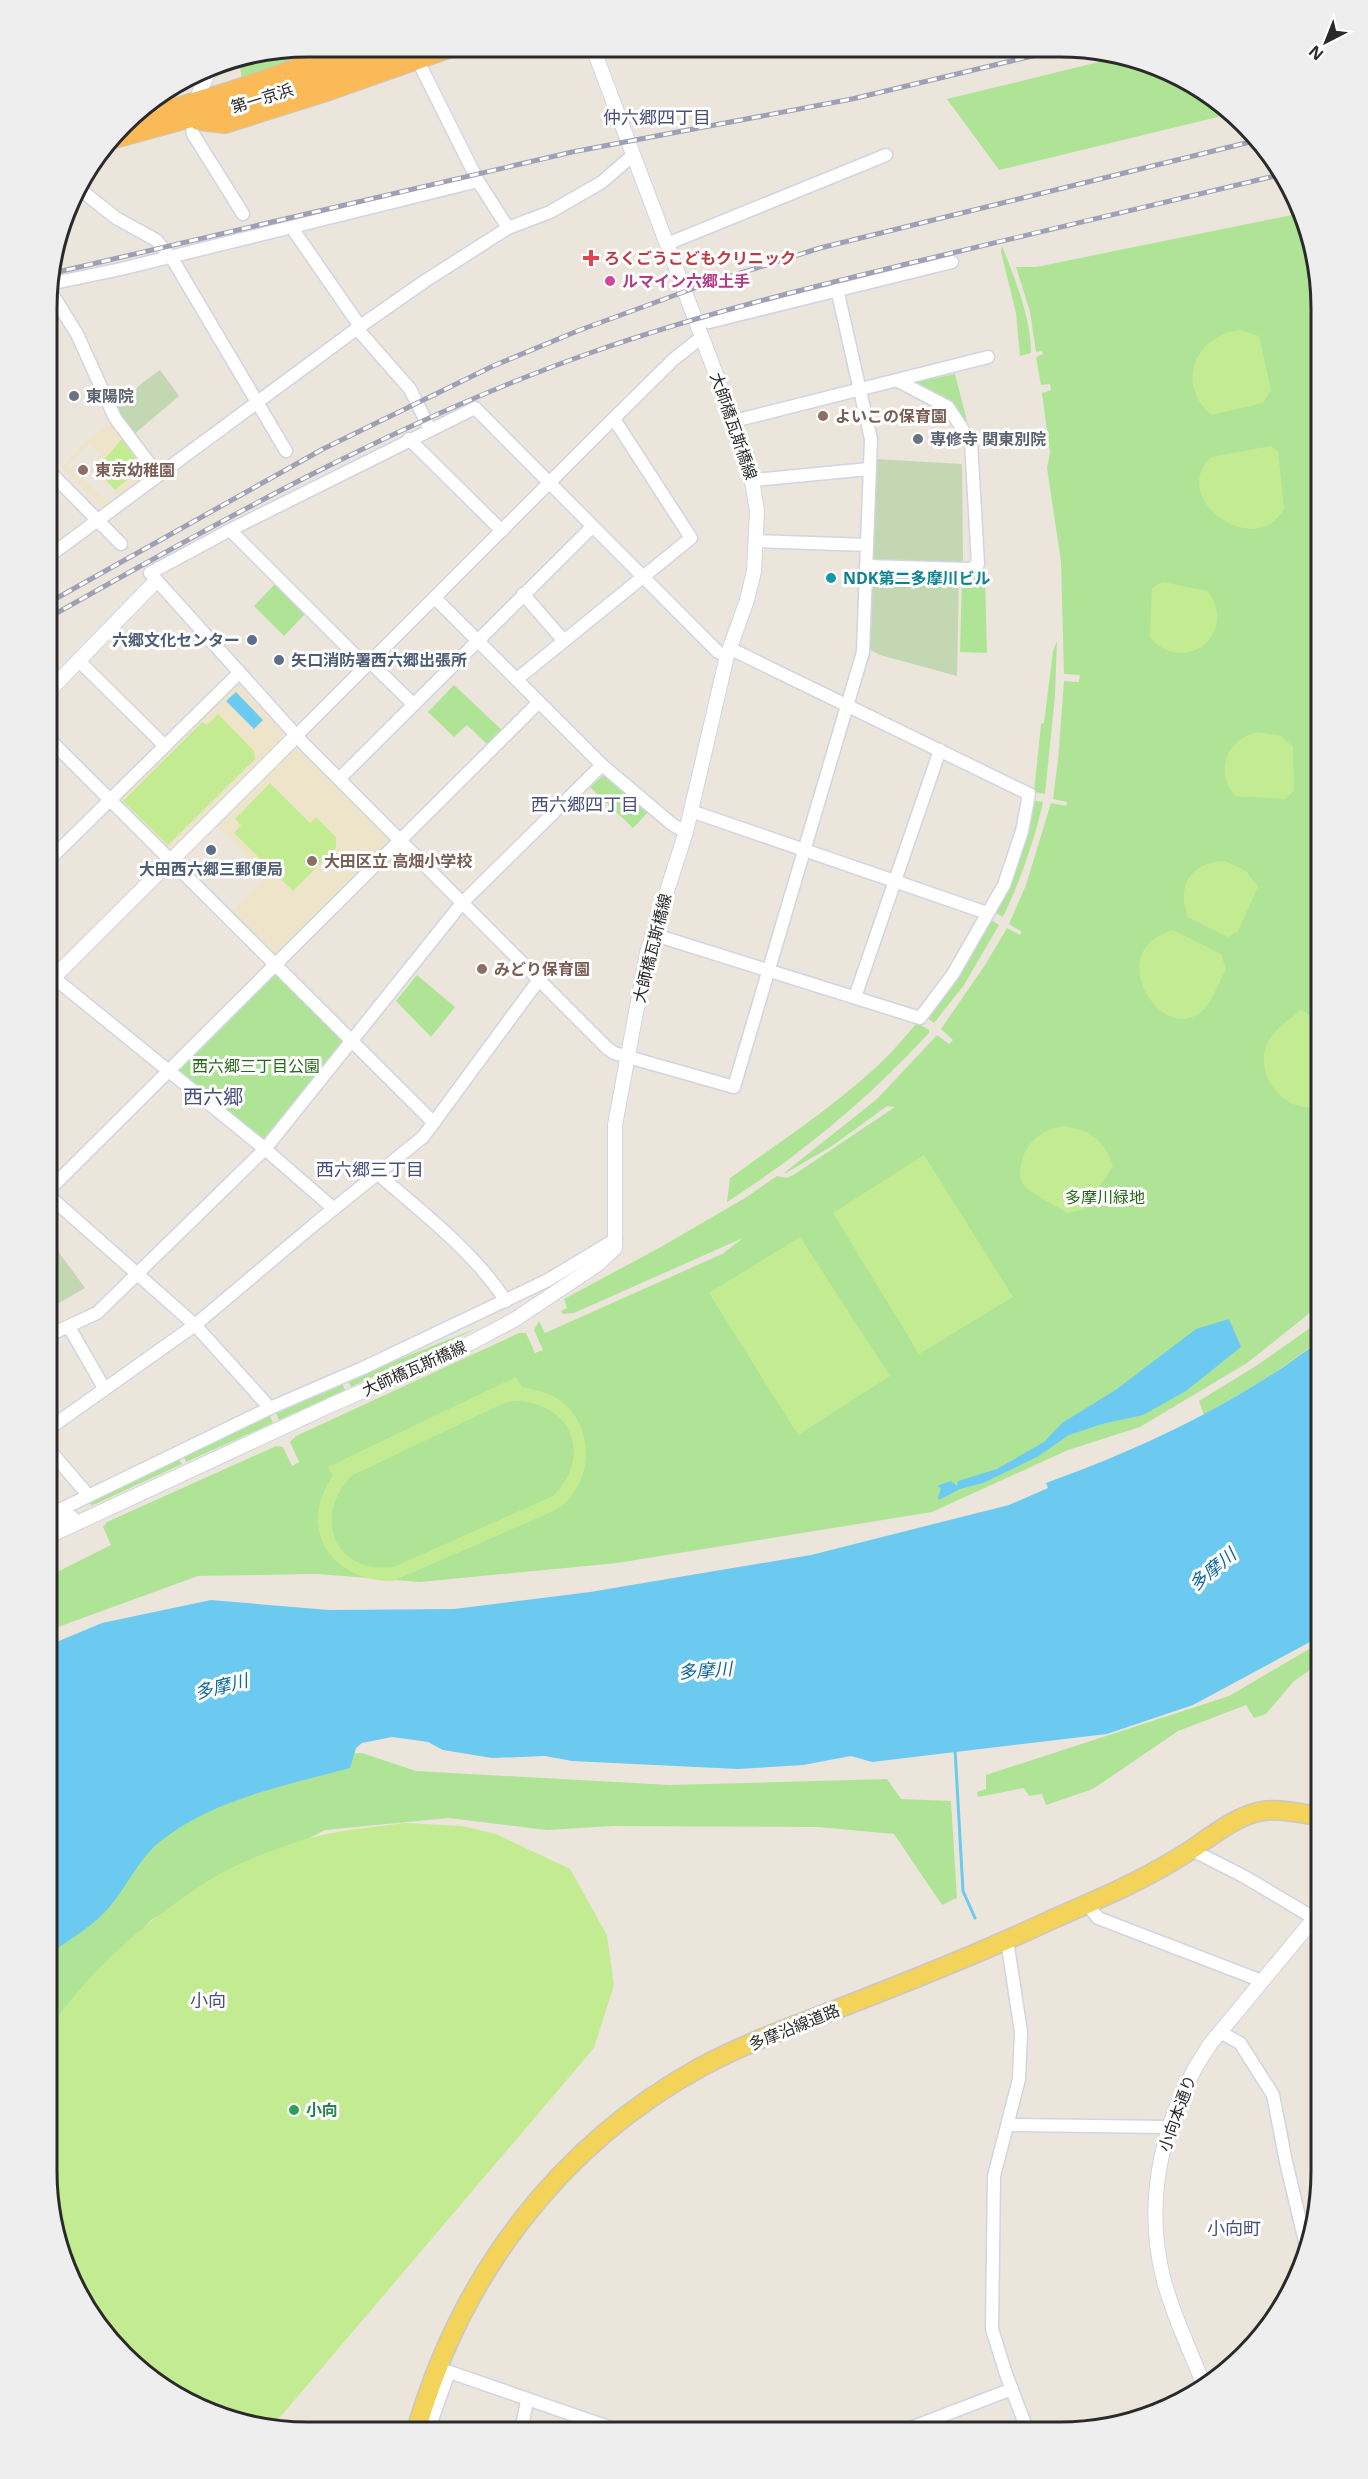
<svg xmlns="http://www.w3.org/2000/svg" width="1368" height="2479" viewBox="0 0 1368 2479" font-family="'Open Sans','Noto Sans JP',sans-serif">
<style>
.education{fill:#eee4ca;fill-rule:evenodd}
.green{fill:#afe497}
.cemetery{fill:#c3d7b2}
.pitch{fill:#c3ec92;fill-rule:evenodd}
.water{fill:#6ccaf1}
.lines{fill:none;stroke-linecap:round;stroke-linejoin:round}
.stream{stroke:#6ccaf1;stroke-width:3}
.minor-casing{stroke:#d1d4e3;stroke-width:15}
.tertiary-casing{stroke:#d1d4e3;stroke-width:16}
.primary-casing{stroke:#c8c8c8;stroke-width:21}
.trunk-casing{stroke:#c8c8c8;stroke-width:22}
.minor{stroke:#fff;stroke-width:12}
.tertiary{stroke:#fff;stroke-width:14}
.primary{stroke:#f3d35a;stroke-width:18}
.trunk{stroke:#f9ba57;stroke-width:20}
.rail-casing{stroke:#9ea1b5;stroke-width:5}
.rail{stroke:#fff;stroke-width:3;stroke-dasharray:9;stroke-linecap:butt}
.health-dot{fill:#e0444e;stroke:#fff;stroke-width:2}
.hotel-dot{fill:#d1479c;stroke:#fff;stroke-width:2}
.worship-dot{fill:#6b7280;stroke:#fff;stroke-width:2}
.education-dot{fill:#8d6e63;stroke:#fff;stroke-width:2}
.culture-dot{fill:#0f9aa8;stroke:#fff;stroke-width:2}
.service-dot{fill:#5c6f8a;stroke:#fff;stroke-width:2}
.leisure-dot{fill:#2e9e5b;stroke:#fff;stroke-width:2}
.labels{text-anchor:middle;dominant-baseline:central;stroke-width:6;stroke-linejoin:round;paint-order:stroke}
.street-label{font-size:16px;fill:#2a2a2a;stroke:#fff}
.health-label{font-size:16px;font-weight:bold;fill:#be3a42;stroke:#fff;text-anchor:start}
.hotel-label{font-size:16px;font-weight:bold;fill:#b23c85;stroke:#fff;text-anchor:start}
.worship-label{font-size:16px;font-weight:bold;fill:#5b616d;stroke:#fff;text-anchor:start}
.education-label{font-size:16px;font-weight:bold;fill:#785e54;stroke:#fff;text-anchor:start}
.culture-label{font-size:16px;font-weight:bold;fill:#0d838f;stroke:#fff;text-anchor:start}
.service-label{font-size:16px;font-weight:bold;fill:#4e5e75;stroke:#fff;text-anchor:end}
.park-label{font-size:16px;fill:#276818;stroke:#fff}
.leisure-label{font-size:16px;font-weight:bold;fill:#27864d;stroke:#fff;text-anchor:start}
.neighbourhood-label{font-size:18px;fill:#49517b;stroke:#fff}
.water-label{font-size:18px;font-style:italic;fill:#0b679d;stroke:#fff}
.quarter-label{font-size:20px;fill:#49517b;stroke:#fff}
.rim{fill:none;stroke:#2a2a2a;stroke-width:3}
</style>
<rect width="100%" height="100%" fill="#ece5db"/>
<g class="education">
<path d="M112,423L150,474L104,509L62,468L86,441ZM90,443L101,455L91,468L119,495L109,503L67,465Z"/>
<path d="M233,684L239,685L282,732V741L173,850H167L119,803L120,799Z"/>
<path d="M293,750L300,751L388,840L389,845L275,956H273L230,914L267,876L216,825Z"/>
</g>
<g class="green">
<path d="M289,50L293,62L242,80L240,66Z"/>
<path d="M1123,56L1175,73L1234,113L999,170L947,99Z"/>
<path d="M1302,213L1308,223L1321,308V1304L1247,1363L1140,1427L1068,1450L932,1512L617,1563L420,1582L317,1574L198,1576L47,1631V1585L55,1573L111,1545L103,1527L107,1522L276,1446L283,1447L292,1466L299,1462L290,1442L296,1436L519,1333H526L535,1353L543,1350L534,1330L539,1321L545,1333L722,1254L743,1238L574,1313L563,1314L561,1311L567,1308L564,1299L659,1248L745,1198L777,1176L787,1178L795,1174L895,1107L887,1106L832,1146L786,1173H784L877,1099L937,1035L949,1044L953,1040L941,1029L985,965L1007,928L1020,935L1022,932L1009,924L1026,885L1051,803L1066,806L1067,802L1053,799L1058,760L1064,681L1079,682L1080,675L1064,674L1061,562L1047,468L1050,453L1042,393L1051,390L1050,384L1041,385L1036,357L1043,354L1042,351L1036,352L1030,312L1016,267H1036Z"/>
<path d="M1002,246C1015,279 1031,318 1031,353L1020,356L1016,313L1001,252Z"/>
<path d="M955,374L967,421L964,422L912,383Z"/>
<path d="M962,577L985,578L987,653L960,652Z"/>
<path d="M277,582L307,612L284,636L254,606Z"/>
<path d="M1057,641L1055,696L1045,794L1034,792L1041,724L1044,723L1053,651Z"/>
<path d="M454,685L503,731L488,745L467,725L454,737L428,712Z"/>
<path d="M606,773L650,810L633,828L590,787Z"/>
<path d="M1032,800L1043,802C1034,842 1020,881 1003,917L992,911Z"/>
<path d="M988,918L999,925L964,985L934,1023L926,1017Z"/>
<path d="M274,973L280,975L342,1039L343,1045L267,1140H261L177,1072V1067Z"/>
<path d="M417,975L455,1007L431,1037L396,1001Z"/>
<path d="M917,1023L929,1030V1033C869,1098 802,1154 727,1202L730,1178C777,1144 830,1109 873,1070C889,1056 903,1039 917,1023Z"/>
<path d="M1321,1320V1340L1264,1380L1204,1415L1199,1401L1259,1364Z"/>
<path d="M480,1327L351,1387L347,1380Z"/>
<path d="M342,1383L345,1390L279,1420L276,1413Z"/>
<path d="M270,1416L273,1423L186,1462L183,1455Z"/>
<path d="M178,1458L182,1464L91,1506L90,1501Z"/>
<path d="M1321,1642V1663L1294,1681L1266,1714L1254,1718L1246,1705L1178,1731L1093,1789L1046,1805L1042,1794L1029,1796L1024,1788L978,1797L977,1792L986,1789V1775L1229,1696Z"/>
<path d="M362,1753L416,1771L670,1785L887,1779L901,1799L951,1801L957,1898L942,1905L894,1834L818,1827L613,1826L547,1830L449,1818L325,1830L151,1920L47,2032V1839L274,1757Z"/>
</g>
<g class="cemetery">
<path d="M160,370L179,396L133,435L117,414V407L142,383Z"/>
<path d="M875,459L962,464L963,562L871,560Z"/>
<path d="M870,571L959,575L957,676L880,655L869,649Z"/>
<path d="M48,1245L54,1252L57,1250L85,1288L47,1310Z"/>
</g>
<g class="pitch">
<path d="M1240,330L1259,336L1271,390L1263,403L1211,415C1183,391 1187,351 1222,335C1227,332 1235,331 1240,330Z"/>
<path d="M122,439L142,468L115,490L96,469Z"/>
<path d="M1271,446L1278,452L1284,509C1254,561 1168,498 1211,457Z"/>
<path d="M1162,582L1208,591C1238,634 1186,676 1150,638L1152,588Z"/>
<path d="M218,714L254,751L255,759L168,845L123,801L202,722L207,725Z"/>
<path d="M1258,732L1281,736L1293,747L1294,790L1286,799L1235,796C1214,770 1227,739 1258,732Z"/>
<path d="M270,783L310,823L316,817L336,837V848L293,891L234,833L241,825L235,819Z"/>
<path d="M1225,861L1246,871L1258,887L1238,931L1228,937L1188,917C1176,885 1191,862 1225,861Z"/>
<path d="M1173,930L1221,954L1226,969C1219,981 1212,1003 1201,1012C1161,1045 1101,950 1173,930Z"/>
<path d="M1302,1010L1321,1024V1102L1317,1108C1308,1107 1298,1107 1289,1102C1269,1091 1257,1063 1268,1042C1276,1028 1289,1019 1302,1010Z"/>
<path d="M1063,1126C1090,1130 1105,1140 1113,1166L1083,1210L1067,1213C1057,1206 1029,1193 1023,1184C1020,1178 1020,1172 1021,1165C1025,1143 1042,1129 1063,1126Z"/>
<path d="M924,1155L1013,1297L919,1354L833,1213Z"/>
<path d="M800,1237L890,1376L798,1435L709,1293Z"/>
<path d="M516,1377L522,1387C534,1390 547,1392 558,1399C594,1424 595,1476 563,1505C557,1509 549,1513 542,1516L393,1581C358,1582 322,1562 318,1524C316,1506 324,1490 333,1475L328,1467ZM514,1401C571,1401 594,1456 553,1496L394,1567C335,1575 312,1518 351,1476L504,1403Z"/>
<path d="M405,1823L462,1826L496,1834L570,1869L607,1935L614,1985L594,2048L270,2429L207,2412L148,2378L100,2330L60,2256L47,2171V2033C86,1972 151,1916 213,1878C234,1864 285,1845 310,1838C341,1830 373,1827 405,1823Z"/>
</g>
<g class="water">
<path d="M236,692L263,720L254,729L226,701Z"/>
<path d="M1229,1319L1241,1347L1186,1391L1143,1415L1102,1424L1069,1435L1037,1457L983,1483L960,1489L939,1500L938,1498L941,1488L937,1486L951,1481L957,1486L958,1481L997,1469L1044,1442L1062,1423L1117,1389L1196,1329Z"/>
<path d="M1321,1340V1636L1193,1705L1107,1734L872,1762L851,1756L803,1765L738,1769L572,1761L545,1756L492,1758L443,1750L428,1742L392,1737L362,1743L356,1748L350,1768C285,1786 216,1798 162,1840C138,1858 126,1890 105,1912C89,1929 65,1942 47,1956V1646L102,1623L211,1600L329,1610L454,1609L590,1592L811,1555L1009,1505L1048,1488L1046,1483C1144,1448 1238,1403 1321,1340Z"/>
</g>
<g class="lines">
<path class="stream" d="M955,1749L963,1891L975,1918"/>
<g class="minor-casing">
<g id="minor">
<path d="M419,59L421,67L478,181L508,228"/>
<path d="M191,118L193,134L243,214"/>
<path d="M77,187L116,218L156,240L173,260L286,451"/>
<path d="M292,228L357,322L360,332L410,389L430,429"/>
<path d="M667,244L886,155"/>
<path d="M49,284L121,269L478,181"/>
<path d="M49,289L77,334L115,418L158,475"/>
<path d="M709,322L952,262"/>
<path d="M734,421L988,357"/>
<path d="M409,439L502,531"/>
<path d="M48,470L121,544"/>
<path d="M754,480L869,469"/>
<path d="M230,530L366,666"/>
<path d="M756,541L867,545"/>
<path d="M48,557L359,327L425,281L508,228L550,212L602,182L632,156"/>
<path d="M866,566L970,569L978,564L971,442L948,407L898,381"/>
<path d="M523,594L564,641"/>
<path d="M435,598L602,765L673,825L686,832"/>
<path d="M727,656L718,652L710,644L475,408L230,530L150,573L303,743L607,1048L614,1053L734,1087L863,652L871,439L837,289"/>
<path d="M79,661L165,746"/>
<path d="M370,662L413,704"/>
<path d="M517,679L691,538L614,419"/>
<path d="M296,736L602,430L674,359L702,337"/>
<path d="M48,738L434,1123"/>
<path d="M339,779L592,527"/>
<path d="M691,811L987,913"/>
<path d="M48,861L239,673"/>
<path d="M652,934L920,1018L953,974L1004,885L1022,831L1029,794L729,648"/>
<path d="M48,973L265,1149L334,1209"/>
<path d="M855,997L940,750"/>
<path d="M378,1174C423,1213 473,1251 506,1301"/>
<path d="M48,1191L539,702"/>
<path d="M48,1195L195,1325L270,1408"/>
<path d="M69,1327L104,1388"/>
<path d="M47,1336L97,1313L265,1149L462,903L602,765"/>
<path d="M47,1430L195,1325L316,1223L423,1137L538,981"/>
<path d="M47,1447L88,1495"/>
<path d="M47,1516L270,1408L363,1368L548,1280L616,1239"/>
<path d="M47,1526L71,1516L78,1522"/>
<path d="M1192,1850L1245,1877L1314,1918"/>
<path d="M1087,1904L1098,1918L1262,1981"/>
<path d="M1007,1940L1021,2032L1019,2079L994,2176L992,2329L1006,2374L1028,2432"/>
<path d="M1220,2032L1240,2043L1273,2095L1286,2162L1307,2250"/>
<path d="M1008,2125L1169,2127"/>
<path d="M438,2368L620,2431"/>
<path d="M428,2431L449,2372"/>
<path d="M521,2431L527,2401"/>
<path d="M900,2432L1012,2389"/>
</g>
</g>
<g class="tertiary-casing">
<g id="tertiary">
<path d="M297,49L303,56L321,57"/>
<path d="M193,107L208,73L223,63"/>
<path d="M48,692L156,581"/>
<path d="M48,983L296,736"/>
<path d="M47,1537L331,1405L459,1349L514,1320L598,1264L615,1248V1125L647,953L686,832L727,656L747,600L754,571L757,511L749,462L593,48"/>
<path d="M1205,2388C1191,2352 1173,2316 1163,2277C1143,2196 1164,2111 1211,2043L1321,1910"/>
</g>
</g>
<g class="primary-casing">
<path id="primary" d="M416,2431C461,2275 559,2145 701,2067C747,2042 797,2025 845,2006C915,1979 985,1951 1053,1919C1094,1901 1135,1884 1173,1861C1199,1847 1230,1818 1258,1812C1279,1807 1300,1814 1321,1816"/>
</g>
<g class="trunk-casing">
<g id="trunk">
<path d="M129,120C206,102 278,78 351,47"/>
<path d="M199,120L225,123L323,92L451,47"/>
<path d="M115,138L292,89L405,47"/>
</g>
</g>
<use href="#minor" class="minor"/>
<use href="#tertiary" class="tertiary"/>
<use href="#primary" class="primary"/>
<use href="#trunk" class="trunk"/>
<g class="rail-casing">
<g id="rail">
<path d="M49,274L572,152L852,99L1053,51"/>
<path d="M48,603L323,449L493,366L580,330L700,286L820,248L1258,140"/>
<path d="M48,618C223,519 400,420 590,353C707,312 827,283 948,254C1059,227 1171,201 1283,174"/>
</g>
</g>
<use href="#rail" class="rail"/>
</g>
<path class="health-dot" d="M588 249h6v6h6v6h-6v6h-6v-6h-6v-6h6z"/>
<circle class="hotel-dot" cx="610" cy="281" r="6"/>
<g class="worship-dot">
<circle cx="74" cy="396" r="6"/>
<circle cx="918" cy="439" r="6"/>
</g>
<g class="education-dot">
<circle cx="823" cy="416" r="6"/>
<circle cx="83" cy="470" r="6"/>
<circle cx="312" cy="861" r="6"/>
<circle cx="482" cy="969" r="6"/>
</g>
<circle class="culture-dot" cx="831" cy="578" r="6"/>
<g class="service-dot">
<circle cx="252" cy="640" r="6"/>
<circle cx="279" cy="660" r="6"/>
<circle cx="211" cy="850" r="6"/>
</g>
<circle class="leisure-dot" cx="294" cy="2110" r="6"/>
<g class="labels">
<g class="street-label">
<text transform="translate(262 98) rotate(-17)">第一京浜</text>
<text transform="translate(734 426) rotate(71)">大師橋瓦斯橋線</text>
<text transform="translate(652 948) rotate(-76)">大師橋瓦斯橋線</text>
<text transform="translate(414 1368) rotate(-24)">大師橋瓦斯橋線</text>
<text transform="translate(794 2027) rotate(-22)">多摩沿線道路</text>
<text transform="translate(1177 2113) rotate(-70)">小向本通り</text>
</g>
<g class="health-label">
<text x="604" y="258">ろくごうこどもクリニック</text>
</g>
<g class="hotel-label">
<text x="622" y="281">ルマイン六郷土手</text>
</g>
<g class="worship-label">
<text x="86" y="396">東陽院</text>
<text x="930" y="439">専修寺 関東別院</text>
</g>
<g class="education-label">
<text x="835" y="416">よいこの保育園</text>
<text x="95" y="470">東京幼稚園</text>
<text x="324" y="861">大田区立 高畑小学校</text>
<text x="494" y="969">みどり保育園</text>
</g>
<g class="culture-label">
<text x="843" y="578">NDK第二多摩川ビル</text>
</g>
<g class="service-label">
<text x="240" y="640">六郷文化センター</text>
<text x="291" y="660" text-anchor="start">矢口消防署西六郷出張所</text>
<text x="211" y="869" text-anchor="middle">大田西六郷三郵便局</text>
</g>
<g class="park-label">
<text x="256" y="1066">西六郷三丁目公園</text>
<text x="1105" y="1197">多摩川緑地</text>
</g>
<g class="leisure-label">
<text x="306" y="2110">小向</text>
</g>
<g class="neighbourhood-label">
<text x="657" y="117">仲六郷四丁目</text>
<text x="585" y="804">西六郷四丁目</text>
<text x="370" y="1169">西六郷三丁目</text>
<text x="208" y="2000">小向</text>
<text x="1234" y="2228">小向町</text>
</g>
<g class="water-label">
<text transform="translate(1212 1569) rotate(-40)">多摩川</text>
<text transform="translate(705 1670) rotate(-4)">多摩川</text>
<text transform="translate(221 1686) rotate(-14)">多摩川</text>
</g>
<g class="quarter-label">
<text x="213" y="1096">西六郷</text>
</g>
</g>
<path d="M0 0H1368V2479H0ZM308 57H1060A251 251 0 0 1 1311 308V2171A251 251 0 0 1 1060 2422H308A251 251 0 0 1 57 2171V308A251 251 0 0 1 308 57Z" fill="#eee" fill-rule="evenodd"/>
<path class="rim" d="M308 57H1060A251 251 0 0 1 1311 308V2171A251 251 0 0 1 1060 2422H308A251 251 0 0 1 57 2171V308A251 251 0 0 1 308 57Z"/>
<g transform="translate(1326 42) rotate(222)" stroke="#ffffff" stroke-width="4.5" paint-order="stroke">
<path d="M0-4.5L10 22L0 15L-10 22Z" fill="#2a2a2a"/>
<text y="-9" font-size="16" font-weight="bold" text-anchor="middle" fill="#2a2a2a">N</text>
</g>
</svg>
